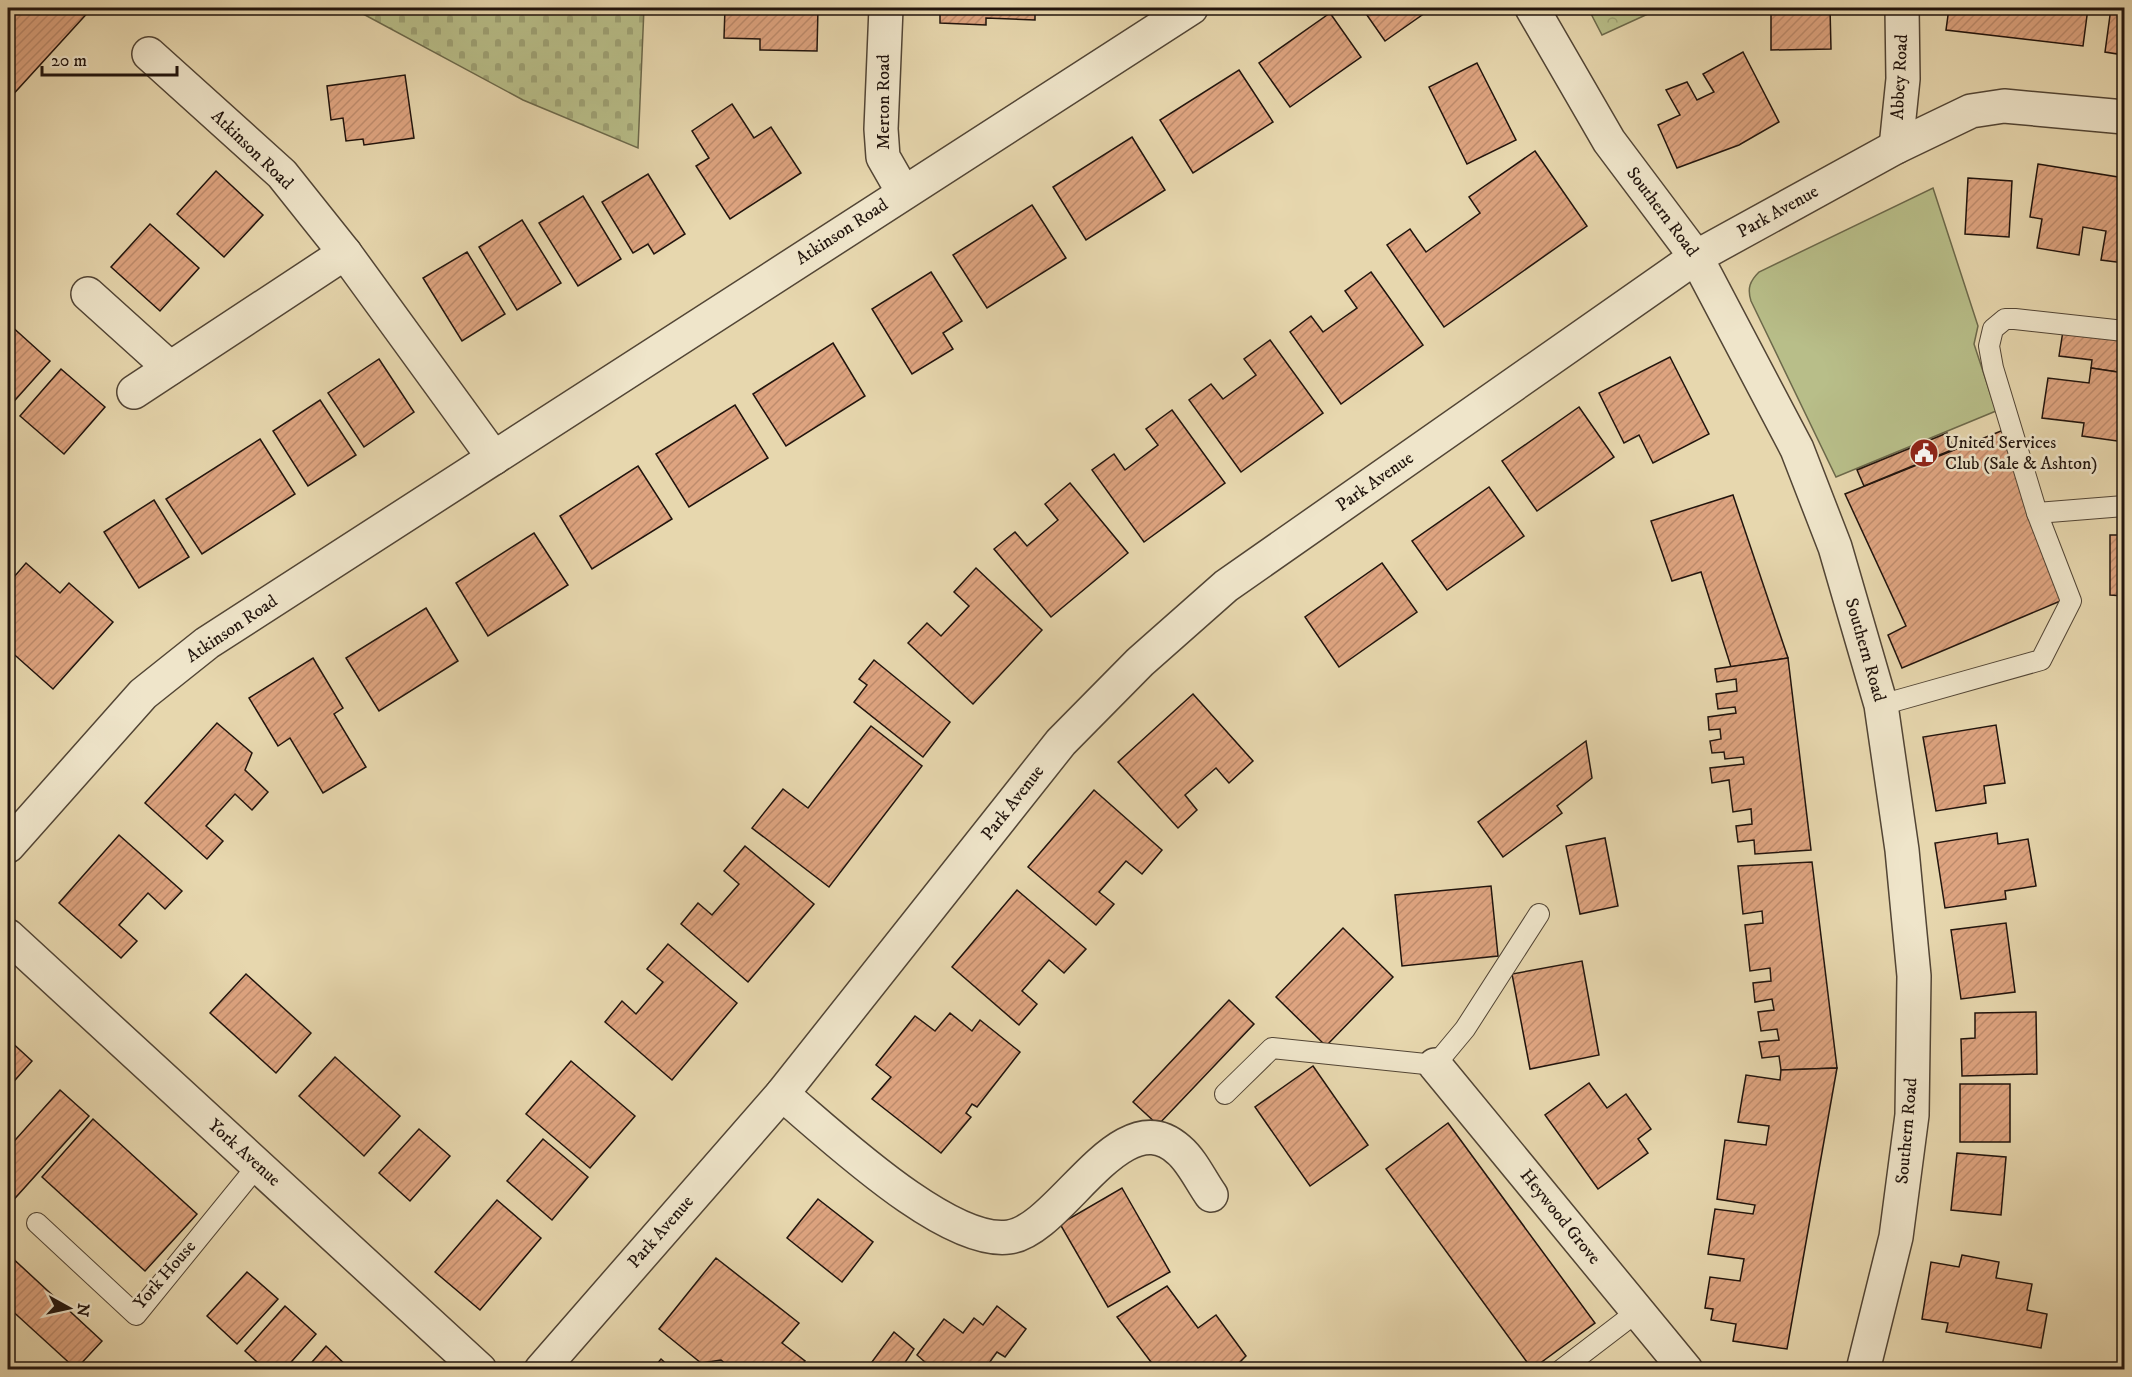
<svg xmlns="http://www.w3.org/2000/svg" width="2132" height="1377" viewBox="0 0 2132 1377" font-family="'IM FELL DW Pica',serif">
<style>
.cemetery{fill:url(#cemetery-stones);stroke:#6c694b;stroke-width:1.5}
.park{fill:url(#park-crowns);stroke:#6c694b;stroke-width:1.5}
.garden{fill:#b8be89;stroke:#6c694b;stroke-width:1.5}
.building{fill:url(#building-hatch);stroke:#21140d;stroke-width:1.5}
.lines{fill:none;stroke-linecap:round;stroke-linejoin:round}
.lane-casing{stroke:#524535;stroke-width:22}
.street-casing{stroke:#524535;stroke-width:36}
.lane{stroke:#efe5ca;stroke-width:20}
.street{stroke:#efe5ca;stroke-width:33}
.labels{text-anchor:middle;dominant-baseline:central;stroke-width:5;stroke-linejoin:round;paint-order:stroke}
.street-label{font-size:18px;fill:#21140d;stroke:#efe5ca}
.poi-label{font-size:18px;fill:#21140d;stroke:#efe5ca;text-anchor:start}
</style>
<defs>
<pattern id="cemetery-stones" width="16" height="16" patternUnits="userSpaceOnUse" patternTransform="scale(1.5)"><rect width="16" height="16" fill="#b8be89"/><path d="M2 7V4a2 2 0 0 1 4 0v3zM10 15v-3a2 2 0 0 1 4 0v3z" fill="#9ea275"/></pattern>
<pattern id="park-crowns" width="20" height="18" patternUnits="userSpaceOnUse" patternTransform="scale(1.5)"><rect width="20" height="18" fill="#b8be89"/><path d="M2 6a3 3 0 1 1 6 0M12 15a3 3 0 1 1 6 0" fill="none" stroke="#9ea275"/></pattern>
<pattern id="building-hatch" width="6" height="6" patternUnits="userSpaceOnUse" patternTransform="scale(1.5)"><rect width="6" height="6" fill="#dea480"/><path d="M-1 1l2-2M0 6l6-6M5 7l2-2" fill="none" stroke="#be8c6d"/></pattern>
</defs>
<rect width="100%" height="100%" fill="#e7d7ae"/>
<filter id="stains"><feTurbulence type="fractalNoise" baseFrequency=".00333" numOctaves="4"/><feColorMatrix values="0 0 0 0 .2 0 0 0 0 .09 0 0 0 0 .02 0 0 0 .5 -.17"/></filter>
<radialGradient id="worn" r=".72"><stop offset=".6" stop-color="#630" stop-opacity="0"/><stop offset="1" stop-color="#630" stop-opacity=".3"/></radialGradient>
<path class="cemetery" d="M352,8H644L638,148L523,100Z"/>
<path class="park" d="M1588,8H1661L1602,35Z"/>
<path class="garden" d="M1933,188L1978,326L1974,344L1996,411L1836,477L1751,301C1747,288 1750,281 1759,272Z"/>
<g class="building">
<path d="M8,8H92L8,100Z"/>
<path d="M725,8H818L817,51L760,50V39L724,38Z"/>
<path d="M940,8H1035V20L986,18V25L940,23Z"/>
<path d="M1362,8H1432L1385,41Z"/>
<path d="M1771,8H1830L1831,49L1771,50Z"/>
<path d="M1949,8H2088L2083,46L1946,30Z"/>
<path d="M2111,8H2124V55L2105,52Z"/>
<path d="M1330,13L1361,57L1290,107L1259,63Z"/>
<path d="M1743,52L1779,122L1739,145L1677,168L1658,125L1680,115L1666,90L1687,82L1697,100L1714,92L1703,74Z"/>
<path d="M1477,63L1516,140L1467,164L1429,87Z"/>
<path d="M1239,70L1273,122L1193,173L1160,120Z"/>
<path d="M405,75L414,138L364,145L363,139L346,141L343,118L331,120L327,86Z"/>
<path d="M732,104L754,138L771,127L801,173L730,219L696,166L709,158L692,131Z"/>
<path d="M1132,137L1165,190L1086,240L1053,187Z"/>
<path d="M1535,151L1587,226L1444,327L1387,245L1410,229L1426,252L1480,213L1469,197Z"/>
<path d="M2038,164L2124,178V263L2101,260L2106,231L2083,227L2079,255L2037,248L2042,219L2030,217Z"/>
<path d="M216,171L263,215L224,257L177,214Z"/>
<path d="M648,174L685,234L654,254L648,244L633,253L602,202Z"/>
<path d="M1968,178L2012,181L2009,237L1965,234Z"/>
<path d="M583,196L621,259L578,286L539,223Z"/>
<path d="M1032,205L1066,258L987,308L953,255Z"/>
<path d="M522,220L561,283L517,310L479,247Z"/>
<path d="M150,224L199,268L160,311L111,267Z"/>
<path d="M467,252L505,314L462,341L423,278Z"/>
<path d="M931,272L962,321L943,333L953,349L912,374L872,309Z"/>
<path d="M1371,272L1423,345L1341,404L1290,332L1311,316L1323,332L1357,308L1345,291Z"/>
<path d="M9,324L50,361L8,408V325Z"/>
<path d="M2063,331L2124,339V373L2091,368L2092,360L2059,356Z"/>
<path d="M1270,340L1323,413L1241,472L1189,400L1211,384L1223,399L1256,375L1244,359Z"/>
<path d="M833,343L865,396L786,446L753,394Z"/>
<path d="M1670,357L1709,434L1653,463L1639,435L1624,443L1599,393Z"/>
<path d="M379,359L414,412L364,447L328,393Z"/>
<path d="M2091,368L2124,373V442L2082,436L2084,423L2042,418L2048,378L2089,383Z"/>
<path d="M61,369L105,407L64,454L20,416Z"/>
<path d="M320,400L356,455L308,486L273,431Z"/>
<path d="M735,405L768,458L689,507L656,454Z"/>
<path d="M1579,407L1614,457L1537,511L1502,461Z"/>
<path d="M1172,410L1225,483L1144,542L1092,470L1114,454L1125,470L1158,445L1146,429Z"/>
<path d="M2006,429L2065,599L1902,668L1888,635L1906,626L1845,494Z"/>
<path d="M1947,433L1954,449L1864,486L1857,470Z"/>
<path d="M260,439L295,494L202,554L166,499Z"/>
<path d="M638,466L672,519L592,569L560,516Z"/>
<path d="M1070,483L1128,553L1051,617L994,549L1015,532L1027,546L1058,520L1045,504Z"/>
<path d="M1489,487L1524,536L1447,590L1412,541Z"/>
<path d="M1733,495L1788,658L1731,667L1701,572L1672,581L1651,521Z"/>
<path d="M154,500L189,557L139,588L104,532Z"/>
<path d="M2124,523V596L2110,595V535H2124Z"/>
<path d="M534,533L568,585L488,636L456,583Z"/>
<path d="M26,563L60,593L69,583L113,622L53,689L8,649V642L12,637L8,633V584Z"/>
<path d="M1382,563L1417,612L1339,667L1305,617Z"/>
<path d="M976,568L1042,630L973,704L908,643L927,623L941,636L969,606L954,592Z"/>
<path d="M426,608L458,661L379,711L346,658Z"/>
<path d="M313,658L343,708L334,714L366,767L323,793L290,738L278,746L249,698Z"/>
<path d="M1788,658L1811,850L1755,854L1754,840L1738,842L1736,826L1752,824L1751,809L1733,812L1729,780L1712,783L1710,768L1744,764L1743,757L1725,759L1724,752L1712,753L1710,741L1721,739L1720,729L1709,730L1708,717L1736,713L1735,707L1718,709L1716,694L1737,691L1736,679L1717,682L1715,669Z"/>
<path d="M874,660L950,722L923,757L854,702L867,685L859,679Z"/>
<path d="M1193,694L1253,761L1229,783L1216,768L1185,795L1197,810L1178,828L1118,762Z"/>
<path d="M217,723L252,753L245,770L268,792L252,810L235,794L206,826L223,841L207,859L145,803Z"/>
<path d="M1996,725L2005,783L1984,786L1986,803L1936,811L1923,737Z"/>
<path d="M871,726L922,766L829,887L752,828L783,789L808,808Z"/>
<path d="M1586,741L1592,778L1557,806L1562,813L1503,857L1478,822Z"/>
<path d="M1094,790L1162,850L1142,874L1126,861L1099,892L1114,904L1096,925L1028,867Z"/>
<path d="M1997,833L1998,844L2028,839L2036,886L2005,891L2006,899L1945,908L1935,843Z"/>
<path d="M119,835L182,891L165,909L148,893L119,925L137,941L121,958L59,903Z"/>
<path d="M1605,838L1618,906L1580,914L1566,846Z"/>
<path d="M745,846L814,904L748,982L681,924L698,903L712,915L739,884L724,871Z"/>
<path d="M1812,862L1837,1068L1781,1070L1779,1056L1762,1058L1759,1042L1779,1040L1777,1029L1761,1031L1758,1012L1774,1010L1772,999L1755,1002L1753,983L1771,981L1770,968L1750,971L1745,925L1763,923L1762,911L1743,914L1738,866Z"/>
<path d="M1491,886L1498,956L1402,966L1395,895Z"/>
<path d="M1017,890L1086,949L1064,973L1049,960L1022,991L1037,1004L1019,1025L952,967Z"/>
<path d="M2006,923L2015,992L1961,999L1951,930Z"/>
<path d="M1343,928L1393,977L1326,1046L1276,997Z"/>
<path d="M668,944L737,1003L672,1080L605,1022L622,1001L636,1014L663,982L647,969Z"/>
<path d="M1582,961L1599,1055L1530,1069L1512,974Z"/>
<path d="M246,974L311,1033L276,1073L210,1013Z"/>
<path d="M1229,1000L1254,1024L1158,1125L1133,1102Z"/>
<path d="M2036,1012L2037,1074L1962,1076L1961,1039L1975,1038V1013Z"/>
<path d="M950,1013L972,1031L980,1020L1020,1052L977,1107L972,1104L966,1113L971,1117L941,1153L872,1099L891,1077L876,1065L915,1016L935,1031Z"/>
<path d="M8,1039L32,1061L8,1088Z"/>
<path d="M335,1057L400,1116L364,1156L299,1096Z"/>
<path d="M571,1061L635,1116L590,1168L526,1114Z"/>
<path d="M1313,1066L1368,1145L1310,1186L1255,1107Z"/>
<path d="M1837,1068L1787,1349L1733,1341L1736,1324L1711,1320L1713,1309L1705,1308L1710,1277L1740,1281L1744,1259L1708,1254L1715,1209L1753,1214L1755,1205L1717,1199L1725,1140L1766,1145L1769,1126L1738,1122L1746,1075L1780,1080L1781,1070Z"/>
<path d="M1589,1083L1607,1108L1626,1094L1651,1129L1638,1139L1648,1153L1598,1189L1545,1115Z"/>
<rect x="1960" y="1084" width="50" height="58"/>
<path d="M60,1090L89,1116L8,1206V1148Z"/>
<path d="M93,1119L197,1214L145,1271L42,1177Z"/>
<path d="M1448,1123L1595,1323L1532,1369L1386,1169Z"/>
<path d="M419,1129L450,1156L410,1201L379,1173Z"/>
<path d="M543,1139L588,1177L552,1220L507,1181Z"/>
<path d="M1957,1153L2006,1157L2001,1215L1951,1210Z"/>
<path d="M1122,1188L1170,1272L1108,1307L1060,1224Z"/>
<path d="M818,1199L873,1242L842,1282L787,1238Z"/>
<path d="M497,1200L541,1238L480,1310L435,1272Z"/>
<path d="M8,1254L102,1341L76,1369L8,1307Z"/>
<path d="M1962,1255L1999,1262L1996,1278L2032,1284L2027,1310L2047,1314L2041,1348L1946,1332L1948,1323L1922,1319L1931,1262L1959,1267Z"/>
<path d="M716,1258L799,1323L782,1343L805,1361L798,1370H733L721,1360L701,1363L659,1329Z"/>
<path d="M247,1272L278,1299L237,1344L207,1316Z"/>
<path d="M1167,1286L1198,1328L1216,1315L1246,1356L1232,1370H1157L1117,1317Z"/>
<path d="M285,1306L316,1334L284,1370H266L245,1351Z"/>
<path d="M997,1306L1026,1329L1005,1357L997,1352L984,1370H934L917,1355L944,1319L963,1333L974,1318L983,1325Z"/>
<path d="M894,1332L914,1349L900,1370H866Z"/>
<path d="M326,1346L351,1370H305Z"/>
<path d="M661,1359L673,1370H652Z"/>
</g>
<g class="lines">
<g class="lane-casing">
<g id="lane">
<path d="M2037,513L2124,506"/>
<path d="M1881,705L2041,660L2071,601L2037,513L1993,368L1989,346L1993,329L2005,319H2015L2124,331"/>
<path d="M1225,1094L1272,1048L1435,1065L1465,1029L1539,914"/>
<path d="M37,1223L136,1315L258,1165"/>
<path d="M1561,1370L1638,1311"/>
</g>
</g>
<g class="street-casing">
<g id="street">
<path d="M886,8L881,129L883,157L903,192"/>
<path d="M1532,8L1609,141L1696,257L1797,449L1835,547L1881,705L1902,850L1914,976L1912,1115L1896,1237L1863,1370"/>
<path d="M149,54L282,174L345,253L494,458"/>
<path d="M1896,147L1903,79L1902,8"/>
<path d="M88,294L170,368"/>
<path d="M134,392L345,253"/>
<path d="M8,846L143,694L207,643L1191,8"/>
<path d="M8,936L480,1370"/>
<path d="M1435,1065L1686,1370"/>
<path d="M782,1094C829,1133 947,1246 1009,1237C1062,1230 1120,1097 1179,1150C1192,1161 1201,1181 1211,1195"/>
<path d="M541,1370L782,1094L1061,742L1140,662L1226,586L1696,257L1896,147L1971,111L2004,106L2124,117"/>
</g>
</g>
<use href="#lane" class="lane"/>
<use href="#street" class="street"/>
</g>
<defs>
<g id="civic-disc" transform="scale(1.5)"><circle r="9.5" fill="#8f2418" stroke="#efe5ca"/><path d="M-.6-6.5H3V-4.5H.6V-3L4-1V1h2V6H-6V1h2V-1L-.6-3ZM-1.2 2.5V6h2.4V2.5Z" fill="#fff"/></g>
</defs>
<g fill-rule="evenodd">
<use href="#civic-disc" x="1924" y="453"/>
</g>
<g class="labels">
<g class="street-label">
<text transform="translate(1900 77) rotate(-87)">Abbey Road</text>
<text transform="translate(884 102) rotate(-90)">Merton Road</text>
<text transform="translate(252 150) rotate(44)">Atkinson Road</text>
<text transform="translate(1662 212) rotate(53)">Southern Road</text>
<text transform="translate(1778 212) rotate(-29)">Park Avenue</text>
<text transform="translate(842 232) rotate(-33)">Atkinson Road</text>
<text transform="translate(1375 482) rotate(-35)">Park Avenue</text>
<text transform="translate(232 629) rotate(-34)">Atkinson Road</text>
<text transform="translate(1865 650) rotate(74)">Southern Road</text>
<text transform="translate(1013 803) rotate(-52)">Park Avenue</text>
<text transform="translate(1907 1131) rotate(-85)">Southern Road</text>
<text transform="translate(244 1153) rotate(42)">York Avenue</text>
<text transform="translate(1560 1217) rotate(51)">Heywood Grove</text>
<text transform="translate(661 1232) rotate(-49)">Park Avenue</text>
<text transform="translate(165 1275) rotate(-49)">York House</text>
</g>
<g class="poi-label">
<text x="1945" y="443">United Services<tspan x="1945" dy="21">Club (Sale &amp; Ashton)</tspan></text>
</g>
</g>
<rect width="2132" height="1377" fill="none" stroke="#e7d7ae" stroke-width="30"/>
<rect x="9" y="9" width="2114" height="1359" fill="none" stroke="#21140d" stroke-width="3"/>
<rect x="15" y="15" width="2102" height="1347" fill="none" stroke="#21140d" stroke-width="1.5"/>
<g transform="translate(69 1308) rotate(98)" stroke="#efe5ca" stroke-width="4.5" paint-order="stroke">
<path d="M0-4.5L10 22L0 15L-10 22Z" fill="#21140d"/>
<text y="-9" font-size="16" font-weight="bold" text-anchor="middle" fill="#21140d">N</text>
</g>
<path d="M42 66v9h135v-9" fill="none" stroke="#21140d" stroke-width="3"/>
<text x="51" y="66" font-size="18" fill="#21140d" stroke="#efe5ca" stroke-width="4.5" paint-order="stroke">20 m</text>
<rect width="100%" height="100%" filter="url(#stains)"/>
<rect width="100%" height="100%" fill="url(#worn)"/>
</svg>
